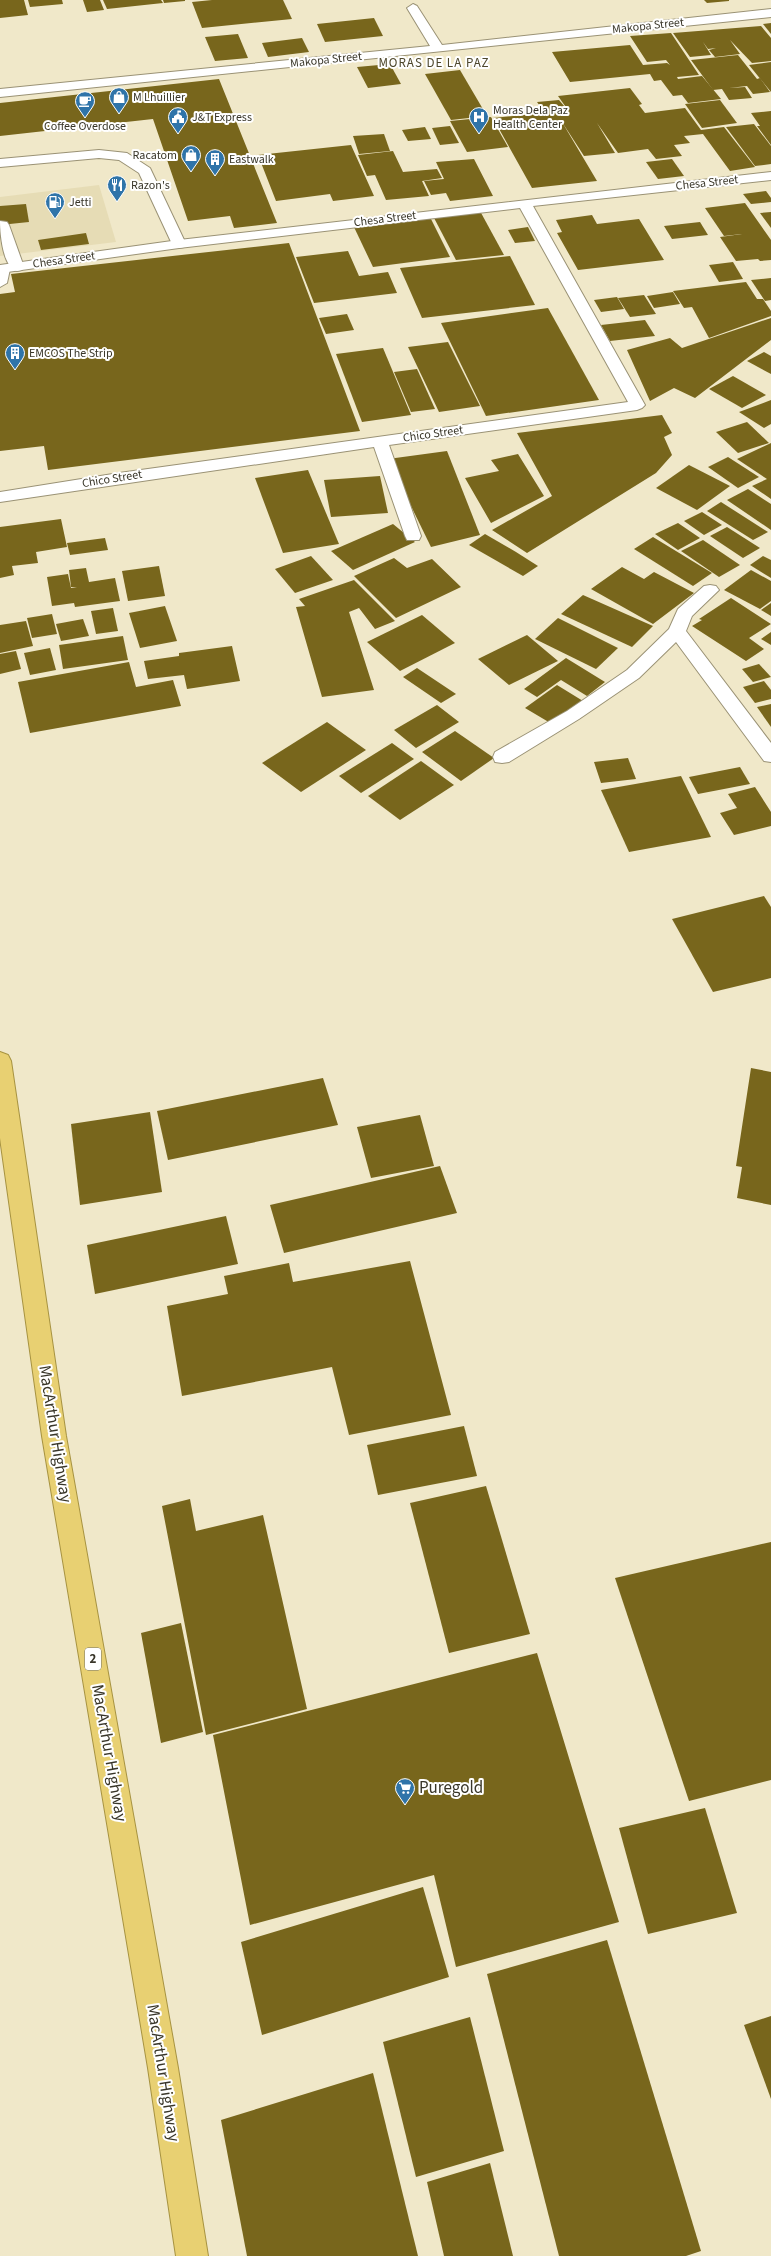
<svg xmlns="http://www.w3.org/2000/svg" width="771" height="2256" viewBox="0 0 771 2256" font-family="'Source Sans 3',sans-serif">
<style>
.built{fill:#e6dcb5}
.building{fill:#78661c}
.lines{fill:none;stroke-linecap:round;stroke-linejoin:round}
.service-casing{stroke:#9a9275;stroke-width:2}
.minor-casing{stroke:#9a9275;stroke-width:2}
.trunk-casing{stroke:#a79341;stroke-width:2}
.service{fill:#fff;fill-rule:evenodd}
.minor{fill:#fff;fill-rule:evenodd}
.trunk{fill:#e8d072;fill-rule:evenodd}
.labels{text-anchor:middle;dominant-baseline:central;stroke-width:4;stroke-linejoin:round;paint-order:stroke}
.far-street-label{font-size:12px;fill:#393629;stroke:#fff}
.far-poi-label{font-size:12px;fill:#393629;stroke:#fff;text-anchor:start}
.far-quarter-label{font-size:13px;letter-spacing:1px;fill:#4e472c;stroke:#fff}
.shield{fill:#fff;stroke:#747269;stroke-width:1}
.shield-label{font-size:13px;font-weight:bold;fill:#393629}
.near-street-label{font-size:17px;fill:#393629;stroke:#fff}
.near-poi-label{font-size:17px;fill:#393629;stroke:#fff;text-anchor:start}
</style>
<rect width="100%" height="100%" fill="#f0e8c9"/>
<path class="built" d="M99,185L116,242L0,256V197Z"/>
<g class="building">
<path d="M0,0H24L28,15L0,18Z"/>
<path d="M28,0H62L63,4L30,7Z"/>
<path d="M83,0H100L104,10L87,12Z"/>
<path d="M103,0H161L163,3L107,9Z"/>
<path d="M163,0H185V1L164,3Z"/>
<path d="M212,0H283L292,19L202,28L192,2Z"/>
<path d="M704,0H729V1L707,3Z"/>
<path d="M374,18L383,36L325,42L317,24Z"/>
<path d="M771,23V34L763,24Z"/>
<path d="M761,26L771,38V61L752,63L730,40L740,54L715,57L709,50L716,48L708,49L703,42L711,55L690,57L673,33Z"/>
<path d="M671,33L699,75L677,77L678,79L702,76L721,99L688,103L682,95L673,96L661,80L654,81L650,74L570,82L552,52L630,45L643,65L667,63L670,65L666,60L647,62L630,36Z"/>
<path d="M238,34L248,58L215,61L205,37Z"/>
<path d="M302,38L309,52L268,57L262,43Z"/>
<path d="M738,55L757,79L760,78L770,92L753,94L747,86L729,88L745,87L752,98L729,100L722,89L713,90L691,60Z"/>
<path d="M771,62V92L749,65Z"/>
<path d="M390,64L401,84L368,88L357,67Z"/>
<path d="M460,70L487,116L451,120L425,74Z"/>
<path d="M219,79L277,223L234,228L230,216L188,221L153,119L0,136V103Z"/>
<path d="M630,88L642,104L639,105L645,113L685,108L701,130L724,127L755,167L730,171L703,134L684,136L690,143L674,145L682,156L656,159L648,149L618,153L597,123L615,153L584,156L562,122L597,181L532,188L493,118L545,113L537,102L559,100L570,113L558,96Z"/>
<path d="M720,100L737,123L702,128L685,104Z"/>
<path d="M771,111V145L757,126H760L751,113Z"/>
<path d="M491,117L508,147L467,152L450,121Z"/>
<path d="M754,124L771,146V164L755,166L726,127Z"/>
<path d="M450,126L459,143L440,145L432,128Z"/>
<path d="M425,127L431,139L408,141L402,130Z"/>
<path d="M384,134L390,151L359,154L353,136Z"/>
<path d="M351,145L374,196L333,201L330,194L276,201L258,155Z"/>
<path d="M393,151L403,172L437,169L442,178L422,181L429,196L386,200L375,175L367,176L358,155Z"/>
<path d="M474,159L493,196L450,201L446,193L431,195L424,181L444,179L436,162Z"/>
<path d="M672,159L684,176L658,179L646,162Z"/>
<path d="M766,191L771,198V202L751,204L743,194Z"/>
<path d="M745,203L771,240V260L760,261L758,259L736,261L720,237L742,234L724,236L705,208Z"/>
<path d="M26,204L29,222L0,225V206Z"/>
<path d="M480,211L504,255L456,260L433,216Z"/>
<path d="M771,212V228L760,213Z"/>
<path d="M429,215L450,257L373,267L353,225Z"/>
<path d="M592,215L597,224L639,219L664,260L578,270L557,233L562,232L556,220Z"/>
<path d="M700,222L708,235L672,239L664,226Z"/>
<path d="M528,227L535,241L515,243L508,230Z"/>
<path d="M86,233L89,244L41,250L38,240Z"/>
<path d="M289,243L360,431L48,470L44,446L0,451V294L15,292L11,274Z"/>
<path d="M348,251L359,276L388,272L397,293L314,303L296,257Z"/>
<path d="M510,256L535,305L422,318L400,268Z"/>
<path d="M733,262L743,279L719,282L709,265Z"/>
<path d="M771,278V300L765,301L751,280Z"/>
<path d="M746,282L757,299H763L771,311V316L709,338L692,307L684,308L673,291Z"/>
<path d="M673,292L680,304L654,308L647,296Z"/>
<path d="M644,295L656,314L630,317L618,298Z"/>
<path d="M617,297L624,309L601,312L594,300Z"/>
<path d="M548,308L599,400L486,416L441,323Z"/>
<path d="M347,314L354,330L326,334L319,318Z"/>
<path d="M771,318V340L695,398L674,388L650,401L627,350L670,338L682,348Z"/>
<path d="M645,320L655,336L610,341L601,325Z"/>
<path d="M448,342L480,406L439,412L408,347Z"/>
<path d="M383,348L411,415L362,422L336,354Z"/>
<path d="M764,352L771,356V374L747,361Z"/>
<path d="M417,369L435,409L411,412L394,372Z"/>
<path d="M733,376L766,395L742,408L709,389Z"/>
<path d="M771,400V424L764,428L739,412Z"/>
<path d="M662,415L672,433L664,437L672,455L656,473L527,553L492,530L552,496L517,433Z"/>
<path d="M747,422L769,443L738,453L716,432Z"/>
<path d="M771,443V499L752,486L767,479L737,459Z"/>
<path d="M447,451L480,535L431,547L388,459Z"/>
<path d="M518,454L544,496L491,523L465,478L499,471L491,460Z"/>
<path d="M728,457L759,477L738,488L708,467Z"/>
<path d="M689,465L730,486L697,510L656,488Z"/>
<path d="M308,470L339,544L283,553L255,478Z"/>
<path d="M380,476L388,513L331,517L324,480Z"/>
<path d="M748,489L771,504V530L727,500Z"/>
<path d="M721,502L768,532L753,540L707,511Z"/>
<path d="M702,512L722,525L704,535L684,521Z"/>
<path d="M61,519L67,547L36,552L38,563L12,566L14,575L0,578V557L12,556L0,557V527Z"/>
<path d="M678,523L700,538L678,550L655,534Z"/>
<path d="M393,524L415,542L353,570L331,551Z"/>
<path d="M727,527L760,548L743,558L710,536Z"/>
<path d="M485,534L516,552L538,566L523,576L469,545Z"/>
<path d="M653,537L712,573L693,586L634,549Z"/>
<path d="M105,538L108,550L70,555L67,543Z"/>
<path d="M703,540L740,565L719,577L681,551Z"/>
<path d="M311,556L333,580L295,593L275,569Z"/>
<path d="M763,556L771,560V578L750,565Z"/>
<path d="M394,558L407,568L432,559L461,587L396,618L354,576Z"/>
<path d="M159,566L165,596L128,601L122,571Z"/>
<path d="M622,567L644,579L654,572L694,593L653,624L591,589Z"/>
<path d="M86,568L89,582L115,578L120,601L75,607L74,603L52,606L47,577L68,574L71,588L77,587H71L69,570Z"/>
<path d="M751,570L771,581V601L760,609L724,590Z"/>
<path d="M354,580L395,621L375,629L359,608L349,612L374,690L322,697L296,607L305,606L299,599Z"/>
<path d="M583,595L653,626L632,647L561,614Z"/>
<path d="M731,598L771,624L749,638L764,649L746,661L692,626L702,620L699,619Z"/>
<path d="M771,603V616L761,610Z"/>
<path d="M165,606L177,641L140,648L129,613Z"/>
<path d="M113,608L118,631L96,634L91,611Z"/>
<path d="M52,614L57,634L32,638L27,618Z"/>
<path d="M422,615L455,643L400,671L367,642Z"/>
<path d="M558,618L618,648L596,669L535,639Z"/>
<path d="M83,619L89,636L61,641L56,624Z"/>
<path d="M26,621L33,646L0,653V625Z"/>
<path d="M771,632V645L761,639Z"/>
<path d="M527,635L558,661L509,685L478,659Z"/>
<path d="M123,636L128,660L63,669L59,645Z"/>
<path d="M232,646L240,681L187,689L184,675L148,679L144,661L179,656V653Z"/>
<path d="M50,648L56,670L30,675L24,653Z"/>
<path d="M16,651L21,669L0,674V654Z"/>
<path d="M566,658L605,682L587,696L561,680L537,697L524,689Z"/>
<path d="M129,662L136,687L173,680L181,706L30,733L18,682Z"/>
<path d="M759,664L771,677L753,682L742,669Z"/>
<path d="M417,668L456,694L441,703L403,677Z"/>
<path d="M764,681L771,690V699L755,703L743,687Z"/>
<path d="M557,685L583,701L552,724L525,708Z"/>
<path d="M771,704V727L757,707Z"/>
<path d="M437,705L459,722L416,748L394,730Z"/>
<path d="M327,722L366,750L301,792L262,763Z"/>
<path d="M455,731L494,758L461,781L422,752Z"/>
<path d="M392,743L414,759L361,793L339,776Z"/>
<path d="M628,758L636,779L601,783L594,762Z"/>
<path d="M421,761L454,785L400,820L368,796Z"/>
<path d="M740,767L750,784L698,794L689,777Z"/>
<path d="M681,776L711,837L629,852L601,790Z"/>
<path d="M755,787L771,812V826L734,835L720,813L737,808L728,794Z"/>
<path d="M764,896L771,907V978L713,992L672,919Z"/>
<path d="M751,1068L771,1072V1205L737,1198L742,1167L736,1166Z"/>
<path d="M323,1078L338,1125L168,1160L157,1111Z"/>
<path d="M150,1112L162,1192L80,1205L71,1124Z"/>
<path d="M420,1115L434,1166L371,1178L357,1127Z"/>
<path d="M440,1166L457,1213L284,1253L270,1205Z"/>
<path d="M226,1216L238,1264L95,1294L87,1245Z"/>
<path d="M410,1261L451,1415L349,1435L332,1367L182,1396L167,1306L228,1294L224,1276L289,1263L293,1282Z"/>
<path d="M464,1426L477,1476L378,1495L367,1445Z"/>
<path d="M486,1486L530,1634L449,1653L410,1503Z"/>
<path d="M190,1499L196,1531L263,1515L307,1709L206,1735L162,1506Z"/>
<path d="M771,1542V1780L689,1801L615,1578Z"/>
<path d="M181,1623L203,1732L161,1743L141,1633Z"/>
<path d="M537,1653L619,1922L456,1967L434,1875L250,1925L213,1735Z"/>
<path d="M705,1808L737,1913L648,1934L619,1828Z"/>
<path d="M423,1887L449,1977L262,2035L241,1942Z"/>
<path d="M607,1940L701,2251L686,2256H559L487,1974Z"/>
<path d="M771,2016V2099L744,2025Z"/>
<path d="M470,2017L504,2151L416,2177L383,2042Z"/>
<path d="M373,2073L418,2256H247L221,2120Z"/>
<path d="M490,2163L513,2256H444L427,2182Z"/>
</g>
<g class="lines">
<g class="service-casing">
<g id="service">
<path d="M99,150L127,153L150,168L186,244L184,247L179,248L172,244L139,173L119,160L99,158L0,167V159Z"/>
<path d="M0,221L7,222L9,225L24,267L22,270L17,271C3,268 0,234 0,221Z"/>
<path d="M3,265L10,269L7,283L0,287V266Z"/>
</g>
</g>
<g class="minor-casing">
<g id="minor">
<path d="M413,4L417,6L442,45L771,9V17L0,97V89L430,46L407,8Z"/>
<path d="M771,172V180L533,206L645,405L642,408L637,410L389,445L421,536L419,540H407L405,536L374,447L0,502V492L119,473L628,402L520,208L179,248L0,273V265L179,240Z"/>
<path d="M710,585L716,586L719,590L692,616L686,631L771,743V762L764,761L676,642L639,678L579,719L509,762L502,763L495,762L493,757L495,752L567,711L627,670L669,629L678,609L704,586Z"/>
</g>
</g>
<g class="trunk-casing">
<path id="trunk" d="M0,1052L8,1055L11,1061L66,1436L178,2068L208,2256H176L148,2068L42,1436L0,1138Z"/>
</g>
<use href="#service" class="service"/>
<use href="#minor" class="minor"/>
<use href="#trunk" class="trunk"/>
</g>
<defs>
<g id="shop-pin" transform="scale(1)"><path d="M0 17L-7.5 6A9.5 9.5 0 1 1 7.5 6Z" fill="#2f74a9" stroke="#fff"/><path d="M-5-2.5h2.3a2.7 3.5 0 0 1 5.4 0H5L5.5 6h-11ZM-1.5-2.5h3a1.5 2.3 0 0 0-3 0Z" fill="#fff"/></g>
<g id="cafe-pin" transform="scale(1)"><path d="M0 17L-7.5 6A9.5 9.5 0 1 1 7.5 6Z" fill="#2f74a9" stroke="#fff"/><path d="M-5.5-4.5H6V0H3Q3 3.5 0 3.5H-2.5Q-5.5 3.5-5.5 0ZM3-3.2v2h1.7v-2ZM-6 4.5H4V6H-6Z" fill="#fff"/></g>
<g id="civic-pin" transform="scale(1)"><path d="M0 17L-7.5 6A9.5 9.5 0 1 1 7.5 6Z" fill="#2f74a9" stroke="#fff"/><path d="M-.6-6.5H3V-4.5H.6V-3L4-1V1h2V6H-6V1h2V-1L-.6-3ZM-1.2 2.5V6h2.4V2.5Z" fill="#fff"/></g>
<g id="hospital-pin" transform="scale(1)"><path d="M0 17L-7.5 6A9.5 9.5 0 1 1 7.5 6Z" fill="#2f74a9" stroke="#fff"/><path d="M-5-5h3v3.5h4V-5h3V5h-3V1.5h-4V5h-3Z" fill="#fff"/></g>
<g id="building-pin" transform="scale(1)"><path d="M0 17L-7.5 6A9.5 9.5 0 1 1 7.5 6Z" fill="#2f74a9" stroke="#fff"/><path d="M-4-6H4V6H1V3H-1V6H-4ZM-2.5-4.3h1.7v1.8h-1.7ZM.8-4.3h1.7v1.8H.8ZM-2.5-1h1.7V.8h-1.7ZM.8-1h1.7V.8H.8Z" fill="#fff"/></g>
<g id="restaurant-pin" transform="scale(1)"><path d="M0 17L-7.5 6A9.5 9.5 0 1 1 7.5 6Z" fill="#2f74a9" stroke="#fff"/><path d="M-5-6h1v4h1v-4h1v4h1v-4h1v5L-1.5 .5V6h-2V.5L-5-1ZM5-6V6H3V1.5H1.5Q1.5-4 5-6Z" fill="#fff"/></g>
<g id="fuel-pin" transform="scale(1)"><path d="M0 17L-7.5 6A9.5 9.5 0 1 1 7.5 6Z" fill="#2f74a9" stroke="#fff"/><path d="M-5.5-6h7V0h2V4h1.3V-2.5L3-4.5l.8-.8L6-3V5H2.5V1h-1V6h-7ZM-4.2-4.7v3.2H.2V-4.7Z" fill="#fff"/></g>
<g id="supermarket-pin" transform="scale(1)"><path d="M0 17L-7.5 6A9.5 9.5 0 1 1 7.5 6Z" fill="#2f74a9" stroke="#fff"/><path d="M-6-5.5h2.5l.6 2H6L4.5 2H-2.5L-4.4-4H-6ZM-1.5 3.2a1.3 1.3 0 1 0 .1 0ZM3 3.2a1.3 1.3 0 1 0 .1 0Z" fill="#fff"/></g>
</defs>
<g fill-rule="evenodd">
<use href="#shop-pin" x="119" y="97"/>
<use href="#cafe-pin" x="85" y="101"/>
<use href="#civic-pin" x="178" y="117"/>
<use href="#hospital-pin" x="479" y="117"/>
<use href="#shop-pin" x="191" y="155"/>
<use href="#building-pin" x="215" y="159"/>
<use href="#restaurant-pin" x="117" y="185"/>
<use href="#fuel-pin" x="55" y="202"/>
<use href="#building-pin" x="15" y="353"/>
<use href="#supermarket-pin" x="405" y="1788"/>
</g>
<g class="labels">
<g class="far-street-label">
<text transform="translate(648 26) rotate(-6)">Makopa Street</text>
<text transform="translate(326 60) rotate(-6)">Makopa Street</text>
<text transform="translate(707 183) rotate(-6)">Chesa Street</text>
<text transform="translate(385 219) rotate(-7)">Chesa Street</text>
<text transform="translate(64 260) rotate(-8)">Chesa Street</text>
<text transform="translate(433 434) rotate(-8)">Chico Street</text>
<text transform="translate(112 479) rotate(-9)">Chico Street</text>
</g>
<g class="far-poi-label">
<text x="133" y="97">M Lhuillier</text>
<text x="493" y="110">Moras Dela Paz<tspan x="493" dy="14">Health Center</tspan></text>
<text x="192" y="117">J&amp;T Express</text>
<text x="85" y="126" text-anchor="middle">Coffee Overdose</text>
<text x="177" y="155" text-anchor="end">Racatom</text>
<text x="229" y="159">Eastwalk</text>
<text x="131" y="185">Razon's</text>
<text x="69" y="202">Jetti</text>
<text x="29" y="353">EMCOS The Strip</text>
</g>
<g class="far-quarter-label">
<text x="434" y="63">MORAS DE LA PAZ</text>
</g>
<rect class="shield" x="85" y="1648" width="16" height="22" rx="3"/>
<g class="shield-label">
<text x="93" y="1659">2</text>
</g>
<g class="near-street-label">
<text transform="translate(55 1434) rotate(81)">MacArthur Highway</text>
<text transform="translate(109 1753) rotate(80)">MacArthur Highway</text>
<text transform="translate(163 2073) rotate(81)">MacArthur Highway</text>
</g>
<g class="near-poi-label">
<text x="419" y="1788">Puregold</text>
</g>
</g>
</svg>
